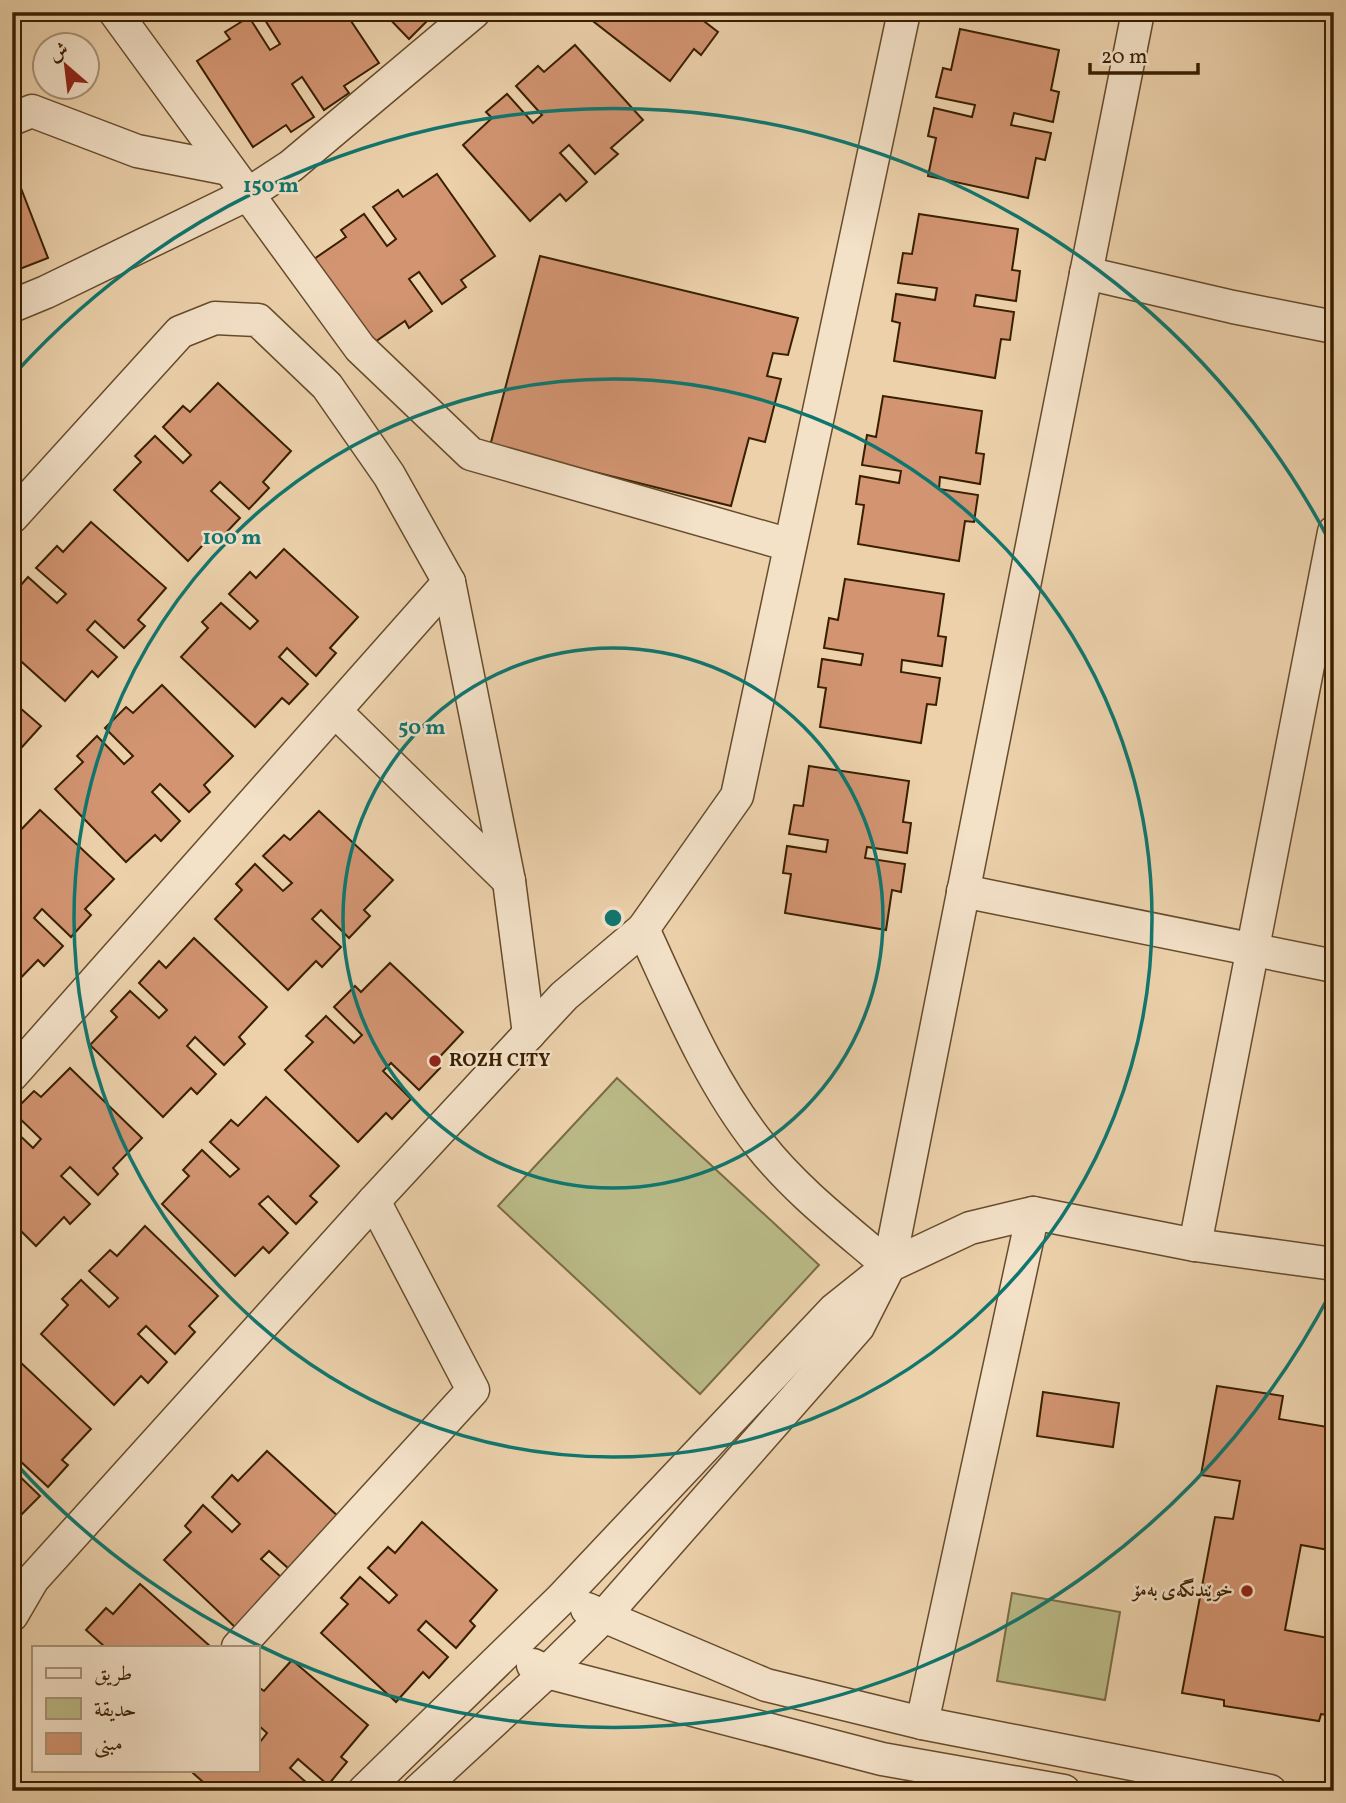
<svg xmlns="http://www.w3.org/2000/svg" width="1346" height="1803" viewBox="0 0 1346 1803" font-family="Vollkorn,Amiri,serif">
<style>
.green{fill:#baba87;stroke:#7a6c44;stroke-width:2}
.building{fill:#d29471;stroke:#391f01;stroke-width:2}
.lines{fill:none;stroke-linecap:round;stroke-linejoin:round}
.street-casing{stroke:#664c2c;stroke-width:35}
.street{stroke:#f3e1c8;stroke-width:32}
.ring{fill:none;stroke:#0f766e;stroke-width:3.5}
.poi-dot{fill:#8f2418;stroke:#f3e1c8;stroke-width:2.5}
.labels{text-anchor:middle;dominant-baseline:central;stroke-width:5;stroke-linejoin:round;paint-order:stroke}
.poi-label{font-size:19px;font-weight:bold;fill:#391f01;stroke:#f3e1c8;text-anchor:start}
.centre{fill:#0f766e;stroke:#f3e1c8;stroke-width:3.5}
.ring-label{font-size:21px;text-anchor:middle;font-weight:bold;fill:#0f766e;stroke:#f3e1c8;stroke-width:5;stroke-linejoin:round;paint-order:stroke}
</style>
<rect width="100%" height="100%" fill="#ecd1ab"/>
<filter id="stains"><feTurbulence type="fractalNoise" baseFrequency=".00286" numOctaves="4"/><feColorMatrix values="0 0 0 0 .2 0 0 0 0 .09 0 0 0 0 .02 0 0 0 .5 -.17"/></filter>
<radialGradient id="worn" r=".72"><stop offset=".6" stop-color="#630" stop-opacity="0"/><stop offset="1" stop-color="#630" stop-opacity=".3"/></radialGradient>
<g class="green">
<path d="M617,1078L819,1265L700,1394L498,1206Z"/>
<path d="M1012,1593L1120,1612L1105,1700L997,1681Z"/>
</g>
<g class="building">
<path d="M260,12H345L379,63L344,86L349,93L324,110L302,77L292,84L314,117L291,132L286,125L253,147L197,61L230,39L225,32L249,17L270,50L280,44Z"/>
<path d="M383,12H436L409,39Z"/>
<path d="M594,12H692L718,32L701,55L694,49L670,81L589,18Z"/>
<path d="M960,29L1059,50L1051,90L1059,92L1053,122L1014,113L1011,125L1051,133L1045,160L1036,158L1028,198L928,176L936,138L928,136L934,108L972,117L975,105L936,97L943,68L951,70Z"/>
<path d="M575,45L643,120L611,148L618,154L595,174L569,145L560,153L587,182L566,201L560,194L530,221L463,145L492,118L486,112L507,94L533,123L542,115L516,86L538,66L544,72Z"/>
<path d="M12,165L48,258L12,272Z"/>
<path d="M437,174L495,256L461,280L466,287L442,304L419,272L409,279L432,311L409,328L405,321L372,344L314,259L346,237L341,230L364,214L387,246L396,239L373,207L398,190L403,197Z"/>
<path d="M919,214L1018,229L1012,270L1020,271L1016,301L976,295L974,306L1014,312L1010,340L1001,339L995,378L894,361L900,323L892,321L896,294L935,300L937,288L898,283L903,253L912,254Z"/>
<path d="M540,256L798,318L788,355L773,353L767,376L781,379L765,442L749,438L731,506L490,446Z"/>
<path d="M218,383L291,451L263,482L269,488L249,509L220,482L211,491L240,518L221,538L215,532L188,561L114,490L141,462L135,456L155,436L183,463L191,455L163,427L183,406L190,412Z"/>
<path d="M883,396L982,411L976,453L984,454L980,484L940,477L939,489L978,495L974,522L965,521L959,561L858,544L864,505L856,504L860,476L899,483L901,471L862,465L867,435L876,437Z"/>
<path d="M91,522L166,588L138,620L145,626L124,648L95,621L87,630L117,657L98,677L92,671L65,701L12,653V607L16,603L12,600V595L28,577L57,603L66,594L36,568L57,546L63,552Z"/>
<path d="M284,549L358,617L330,648L336,653L316,676L287,648L279,657L308,684L289,704L282,698L255,727L181,657L208,628L202,622L221,603L250,629L258,621L229,594L250,572L256,578Z"/>
<path d="M845,579L944,594L938,636L946,637L942,666L902,660L901,672L940,678L936,705L927,704L921,743L820,727L826,688L818,687L822,659L861,665L863,654L824,648L829,618L838,620Z"/>
<path d="M162,685L233,756L204,785L210,792L189,812L160,784L152,792L180,821L161,841L155,835L126,862L55,789L83,762L77,756L97,736L124,764L133,756L105,728L126,707L133,713Z"/>
<path d="M12,701L41,726L13,757L19,763L12,771Z"/>
<path d="M809,766L909,781L903,822L911,823L907,853L867,847L865,858L905,864L901,892L892,890L886,930L785,913L791,874L783,873L787,846L826,852L828,840L789,834L794,805L803,806Z"/>
<path d="M40,810L114,879L85,909L91,915L71,937L42,909L34,918L63,946L44,966L38,960L12,987V839Z"/>
<path d="M319,811L393,880L364,910L370,916L349,938L321,910L312,919L341,947L322,967L316,961L288,990L215,919L242,890L236,884L255,864L283,891L292,883L263,856L284,835L290,840Z"/>
<path d="M194,938L267,1007L239,1037L245,1044L224,1065L195,1037L187,1046L216,1074L197,1094L191,1088L163,1117L90,1045L117,1017L111,1011L130,991L159,1018L167,1010L139,983L159,961L166,968Z"/>
<path d="M390,963L463,1032L434,1063L440,1068L419,1090L391,1063L383,1071L411,1099L392,1119L386,1113L358,1142L285,1070L313,1042L306,1036L326,1016L354,1043L362,1035L334,1007L355,986L361,992Z"/>
<path d="M70,1068L142,1138L113,1168L118,1174L98,1195L70,1167L61,1176L90,1204L70,1224L64,1217L36,1246L12,1222V1128L33,1148L41,1139L13,1112L34,1091L41,1097Z"/>
<path d="M266,1097L339,1166L310,1196L317,1202L296,1224L268,1196L259,1204L288,1233L269,1253L263,1247L235,1276L162,1204L189,1176L183,1170L202,1150L230,1177L239,1169L210,1142L231,1120L238,1126Z"/>
<path d="M145,1226L218,1296L189,1326L195,1332L175,1354L146,1326L138,1334L167,1362L148,1383L141,1376L114,1405L41,1334L68,1305L62,1299L81,1280L109,1307L118,1298L89,1271L110,1250L117,1256Z"/>
<path d="M18,1360L91,1429L62,1460L68,1465L48,1487L19,1460L12,1467V1366Z"/>
<path d="M1217,1386L1283,1396L1279,1419L1334,1428V1551L1301,1545L1285,1630L1334,1639V1716L1321,1714L1319,1721L1224,1706V1700L1182,1693L1215,1517L1233,1519L1240,1481L1201,1475Z"/>
<path d="M1043,1392L1119,1403L1113,1447L1037,1436Z"/>
<path d="M267,1451L341,1519L299,1578L269,1551L261,1559L291,1586L238,1630L164,1560L191,1532L185,1526L203,1505L232,1532L240,1524L212,1497L232,1475L238,1481Z"/>
<path d="M12,1469L40,1496L20,1516L14,1510L12,1512Z"/>
<path d="M422,1522L497,1590L470,1621L475,1626L456,1648L426,1621L418,1630L448,1657L429,1678L423,1672L396,1702L321,1633L348,1604L341,1598L360,1577L389,1603L397,1595L368,1568L388,1547L395,1553Z"/>
<path d="M140,1584L211,1647H105L86,1630L106,1608L113,1614Z"/>
<path d="M292,1660L368,1725L341,1757L347,1762L328,1785L298,1759L290,1768L316,1791H213L193,1773L195,1770H257V1740L260,1742L267,1733L257,1724V1686L264,1691Z"/>
</g>
<g class="lines">
<g class="street-casing">
<g id="street">
<path d="M115,12L360,348L471,454L790,545"/>
<path d="M12,119L32,111L137,151L229,169"/>
<path d="M1086,273L1233,307L1334,327"/>
<path d="M12,306L46,292L248,194L291,166L474,12"/>
<path d="M12,517L180,332L215,318L258,320L327,386L389,475L449,582L509,881L529,1034"/>
<path d="M335,711L509,881"/>
<path d="M963,891L1334,966"/>
<path d="M643,929C677,1002 709,1081 760,1145C796,1191 845,1228 889,1266"/>
<path d="M12,1075L449,582"/>
<path d="M1195,1245L1334,532"/>
<path d="M587,1609L766,1685L922,1723L1270,1791"/>
<path d="M12,1615L33,1579L374,1201L564,996L643,929L737,796L904,12"/>
<path d="M238,1647L473,1390L374,1201"/>
<path d="M533,1665L547,1672L882,1759L1064,1791"/>
<path d="M922,1723L1033,1213"/>
<path d="M364,1791L561,1599L834,1310L889,1266L970,1228L1033,1213L1195,1245L1334,1264"/>
<path d="M418,1791L547,1672L604,1616L858,1327L889,1266L1138,12"/>
</g>
</g>
<use href="#street" class="street"/>
</g>
<g class="ring">
<circle cx="613" cy="918" r="270"/>
<circle cx="613" cy="918" r="539"/>
<path d="M1331 1292A809 809 0 0 1 17 1465M17 371A809 809 0 0 1 1331 544"/>
</g>
<g class="poi-dot">
<circle cx="435" cy="1061" r="7"/>
<circle cx="1247" cy="1591" r="7"/>
</g>
<g class="labels">
<g class="poi-label">
<text x="449" y="1061">ROZH CITY</text>
<text x="1233" y="1591" text-anchor="end">خوێندنگەی بەمۆ</text>
</g>
</g>
<circle cx="613" cy="918" r="10" class="centre"/>
<g class="ring-label">
<text x="271" y="192">150 m</text>
<text x="232" y="544">100 m</text>
<text x="422" y="734">50 m</text>
</g>
<rect width="1346" height="1803" fill="none" stroke="#ecd1ab" stroke-width="42"/>
<rect x="14" y="14" width="1318" height="1775" fill="none" stroke="#391f01" stroke-width="3.5"/>
<rect x="21" y="21" width="1304" height="1761" fill="none" stroke="#391f01" stroke-width="2"/>
<rect x="32" y="1646" width="228" height="126" fill="#f3e1c8" stroke="#a99378" stroke-width="2"/>
<rect x="46" y="1668" width="35" height="10" fill="#f3e1c8" stroke="#a99378" stroke-width="2"/>
<text x="94" y="1680" font-size="21" fill="#391f01">طريق</text>
<rect x="46" y="1698" width="35" height="21" fill="#baba87" stroke="#a99378" stroke-width="2"/>
<text x="94" y="1716" font-size="21" fill="#391f01">حديقة</text>
<rect x="46" y="1733" width="35" height="21" fill="#d29471" stroke="#a99378" stroke-width="2"/>
<text x="94" y="1750" font-size="21" fill="#391f01">مبنى</text>
<g transform="translate(66 66) rotate(332)"><circle r="33" fill="#f3e1c8" stroke="#a99378" stroke-width="2"/>
<path d="M0-5L12 26L0 18L-12 26Z" fill="#8f2418"/>
<text y="-10" font-size="19" font-weight="bold" text-anchor="middle" fill="#391f01">ش</text>
</g>
<path d="M1090 63v10h108v-10" fill="none" stroke="#391f01" stroke-width="3.5"/>
<text x="1101" y="63" font-size="21" fill="#391f01" stroke="#f3e1c8" stroke-width="5" paint-order="stroke">20 m</text>
<rect width="100%" height="100%" filter="url(#stains)"/>
<rect width="100%" height="100%" fill="url(#worn)"/>
</svg>
